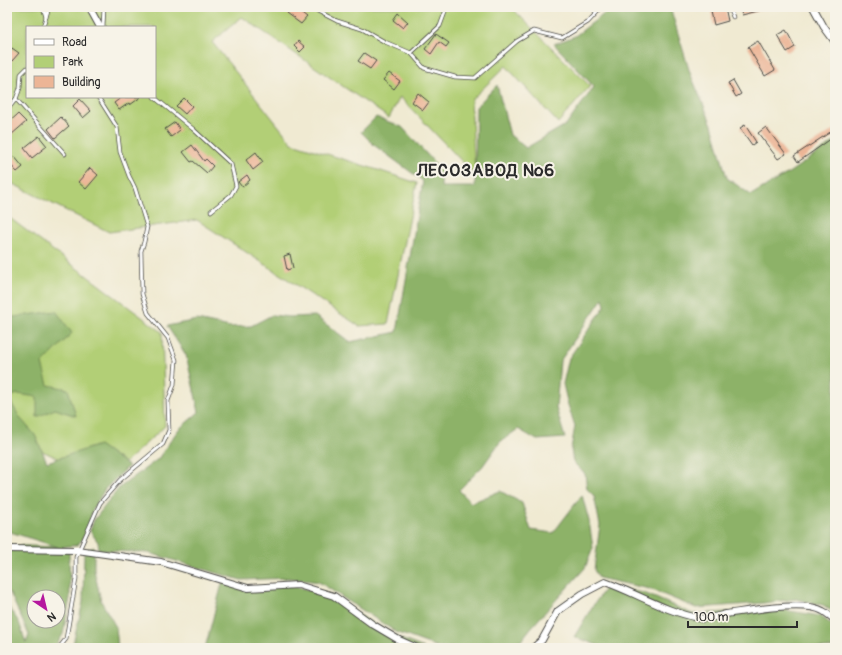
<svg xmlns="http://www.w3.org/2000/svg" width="842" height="655" viewBox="0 0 842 655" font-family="Pangolin,sans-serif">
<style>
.green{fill:#b2cf76;stroke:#6e7d50;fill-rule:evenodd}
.forest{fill:#8db267;stroke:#5c6e49;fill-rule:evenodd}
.building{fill:#ecb596}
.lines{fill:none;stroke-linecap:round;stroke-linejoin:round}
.lane-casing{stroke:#494844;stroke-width:4.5}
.street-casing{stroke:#494844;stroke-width:8}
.lane{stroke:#fff;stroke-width:3}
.street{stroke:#fff;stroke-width:6}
.labels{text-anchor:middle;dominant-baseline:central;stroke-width:4;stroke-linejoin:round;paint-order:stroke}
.district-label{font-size:17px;font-weight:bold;letter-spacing:1px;fill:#2b2b2b;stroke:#f7f3e8}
</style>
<rect width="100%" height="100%" fill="#f7f3e8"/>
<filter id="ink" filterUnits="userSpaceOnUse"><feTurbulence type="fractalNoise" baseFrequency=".025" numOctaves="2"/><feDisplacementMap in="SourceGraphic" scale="8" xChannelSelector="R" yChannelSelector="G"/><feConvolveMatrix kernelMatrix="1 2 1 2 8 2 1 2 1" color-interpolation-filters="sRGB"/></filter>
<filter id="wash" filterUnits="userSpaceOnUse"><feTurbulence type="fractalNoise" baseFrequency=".012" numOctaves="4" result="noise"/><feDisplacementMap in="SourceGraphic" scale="16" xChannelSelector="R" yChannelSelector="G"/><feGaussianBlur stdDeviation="0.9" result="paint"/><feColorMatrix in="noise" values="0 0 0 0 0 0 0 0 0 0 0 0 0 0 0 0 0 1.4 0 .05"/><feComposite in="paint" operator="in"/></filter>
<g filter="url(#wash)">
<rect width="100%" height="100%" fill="#f0ead2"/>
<g class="green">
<path d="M7,7H511L590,86L558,123L506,66L471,100L475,175L400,97L389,118L242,17L212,42L292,143L381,171L417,183L388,324L359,326L197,220L109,232L7,181ZM27,27H155V97H27Z"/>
<path d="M7,216L162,332L165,426L106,480L7,435Z"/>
</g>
<g class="forest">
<path d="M613,7H670L690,73L712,125L727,178L751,195L790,172L835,141V613L823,605L796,599L763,603L696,608L650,589L599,578L594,570L600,525L594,496L587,489L585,474L573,462L571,449L575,426L568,405L563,384L569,358L605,306L603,298L560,361L556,408L565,438L537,440L518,429L500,442L482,467L459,490L471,503L500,491L522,503L531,530L553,533L582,495L589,521L593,548L585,568L530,629L516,647L514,648H440L396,632L319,582L289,578L241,580L149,553L99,550L98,542L90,531L94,520L119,488L158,459L178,430L199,412L186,355L167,326L197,320L230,327L251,326L272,315L289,317L315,316L350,342L397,332L423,181L374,145L361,132L376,117L402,127L442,171L441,187H475L476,107L497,85L510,135L526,148L567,124L594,87L554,44L575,36Z"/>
<path d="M56,311L72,333L42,364L48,385L68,389L76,416L55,409L37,417V397L18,394L8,397L20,418L35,435L47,462L99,445L129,466L105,489L93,509L86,533L78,545L61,547L69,550L70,598L63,634L55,648H7V605L19,622L26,643L29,635L10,593L7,590V545L58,547L7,531V318ZM34,597H58V621H34Z"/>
<path d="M94,547V570L101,601L116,627L118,648H72L83,602L84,551Z"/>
<path d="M223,580L260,592L286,584L328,595L391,635L424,648H205Z"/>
<path d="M607,586L644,593L693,614L778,609L820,616L835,627V648H603V647L574,637L592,607Z"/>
</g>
<g id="blocks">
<g class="building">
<path d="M291,7H294L307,17L301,24L286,13Z"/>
<path d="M710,7H725L728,21L714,25Z"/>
<path d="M740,7H766V9L742,15Z"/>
<path d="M398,13L408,22L403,28L393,20Z"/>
<path d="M786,30L795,47L787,52L777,35Z"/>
<path d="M436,34L449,43L446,47L439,42L431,54L425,49Z"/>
<path d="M298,41L305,47L300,52L294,46Z"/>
<path d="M758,41L775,70L765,76L748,47Z"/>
<path d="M12,48L19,53L12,61L7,57V55Z"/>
<path d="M364,53L376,61L370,69L358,61Z"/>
<path d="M389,73L400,81L394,89L383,80Z"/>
<path d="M733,80L741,94L736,97L728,83Z"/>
<path d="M418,93L429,102L423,110L412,102Z"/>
<path d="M122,97H141L130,105L129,103L119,110L114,103Z"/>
<path d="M184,98L192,106L185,114L176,106Z"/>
<path d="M80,99L91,111L83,118L73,106Z"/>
<path d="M18,114L26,122L11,135L7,131V124Z"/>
<path d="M61,117L69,126L55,138L48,129Z"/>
<path d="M175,122L180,130L171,137L165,129Z"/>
<path d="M745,125L756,142L752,145L740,128Z"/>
<path d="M766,127L786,154L778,159L758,133Z"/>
<path d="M835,129V136L798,162L794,156Z"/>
<path d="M39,136L47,146L32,158L24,148Z"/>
<path d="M192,145L204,161L206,159L213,166L207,173L193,161L191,162L183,152Z"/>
<path d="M256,152L263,162L253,170L246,160Z"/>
<path d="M14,156L23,167L17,172L8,162Z"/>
<path d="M90,168L98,175L86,189L78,182Z"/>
<path d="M247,175L250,180L242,187L238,182Z"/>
<path d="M290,254L293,268L287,270L284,256Z"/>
</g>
</g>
</g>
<g filter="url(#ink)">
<use href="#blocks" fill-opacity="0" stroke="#494844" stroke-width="1"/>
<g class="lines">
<g class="lane-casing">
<g id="lane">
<path d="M43,7L46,17L43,27"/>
<path d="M310,7L337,21L362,29L385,42L411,53L424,68L455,77L475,78L517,41L534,31L562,38L588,22L602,7"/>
<path d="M729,7L733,17"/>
<path d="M46,17L49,7"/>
<path d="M103,27L104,7"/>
<path d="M411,53L440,26L447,7"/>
<path d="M154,97L193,129L231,164L236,186L231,195L211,211"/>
<path d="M16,99L65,154"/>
<path d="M7,110L16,99L20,88L21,74L27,68"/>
<path d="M59,648L66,639L76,579V557L100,503L120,480L163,444L169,430L168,401L174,385L176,360L168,338L148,313L142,294L141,251L144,242L147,227L135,188L129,176L120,152L117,127L98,97"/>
</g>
</g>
<g class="street-casing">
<g id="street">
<path d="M89,7L100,27"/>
<path d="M813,7L824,27L835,42"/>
<path d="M7,549L77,550L161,562L248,588L298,585L334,596L372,624L399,640L417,648"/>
<path d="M533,648L542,640L558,611L582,594L605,582C636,593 666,612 699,618C707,620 718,616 726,614C748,611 805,600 823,611C827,613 831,617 835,620"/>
</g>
</g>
<use href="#lane" class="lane"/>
<use href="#street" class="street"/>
</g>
</g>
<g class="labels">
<g class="district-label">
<text x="486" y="170">ЛЕСОЗАВОД №6</text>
</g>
</g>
<rect width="842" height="655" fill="none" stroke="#f7f3e8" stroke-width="24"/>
<rect x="26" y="26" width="130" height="72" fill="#f7f3e8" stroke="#a5a39c"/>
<rect x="34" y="39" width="20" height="6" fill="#ffffff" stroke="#a5a39c"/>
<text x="62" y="46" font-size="12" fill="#2b2b2b">Road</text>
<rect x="34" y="56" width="20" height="12" fill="#b2cf76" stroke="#a5a39c"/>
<text x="62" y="66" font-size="12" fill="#2b2b2b">Park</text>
<rect x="34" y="76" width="20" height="12" fill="#ecb596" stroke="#a5a39c"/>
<text x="62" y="86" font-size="12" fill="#2b2b2b">Building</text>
<g transform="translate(46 609) rotate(145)"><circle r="19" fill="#f7f3e8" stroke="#a5a39c"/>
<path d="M0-3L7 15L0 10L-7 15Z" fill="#b5179e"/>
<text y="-6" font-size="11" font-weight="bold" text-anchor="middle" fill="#2b2b2b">N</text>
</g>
<path d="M688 621v6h109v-6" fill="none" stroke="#2b2b2b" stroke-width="2"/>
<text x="694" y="621" font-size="12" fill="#2b2b2b" stroke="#f7f3e8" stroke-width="3" paint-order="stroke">100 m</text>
</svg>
